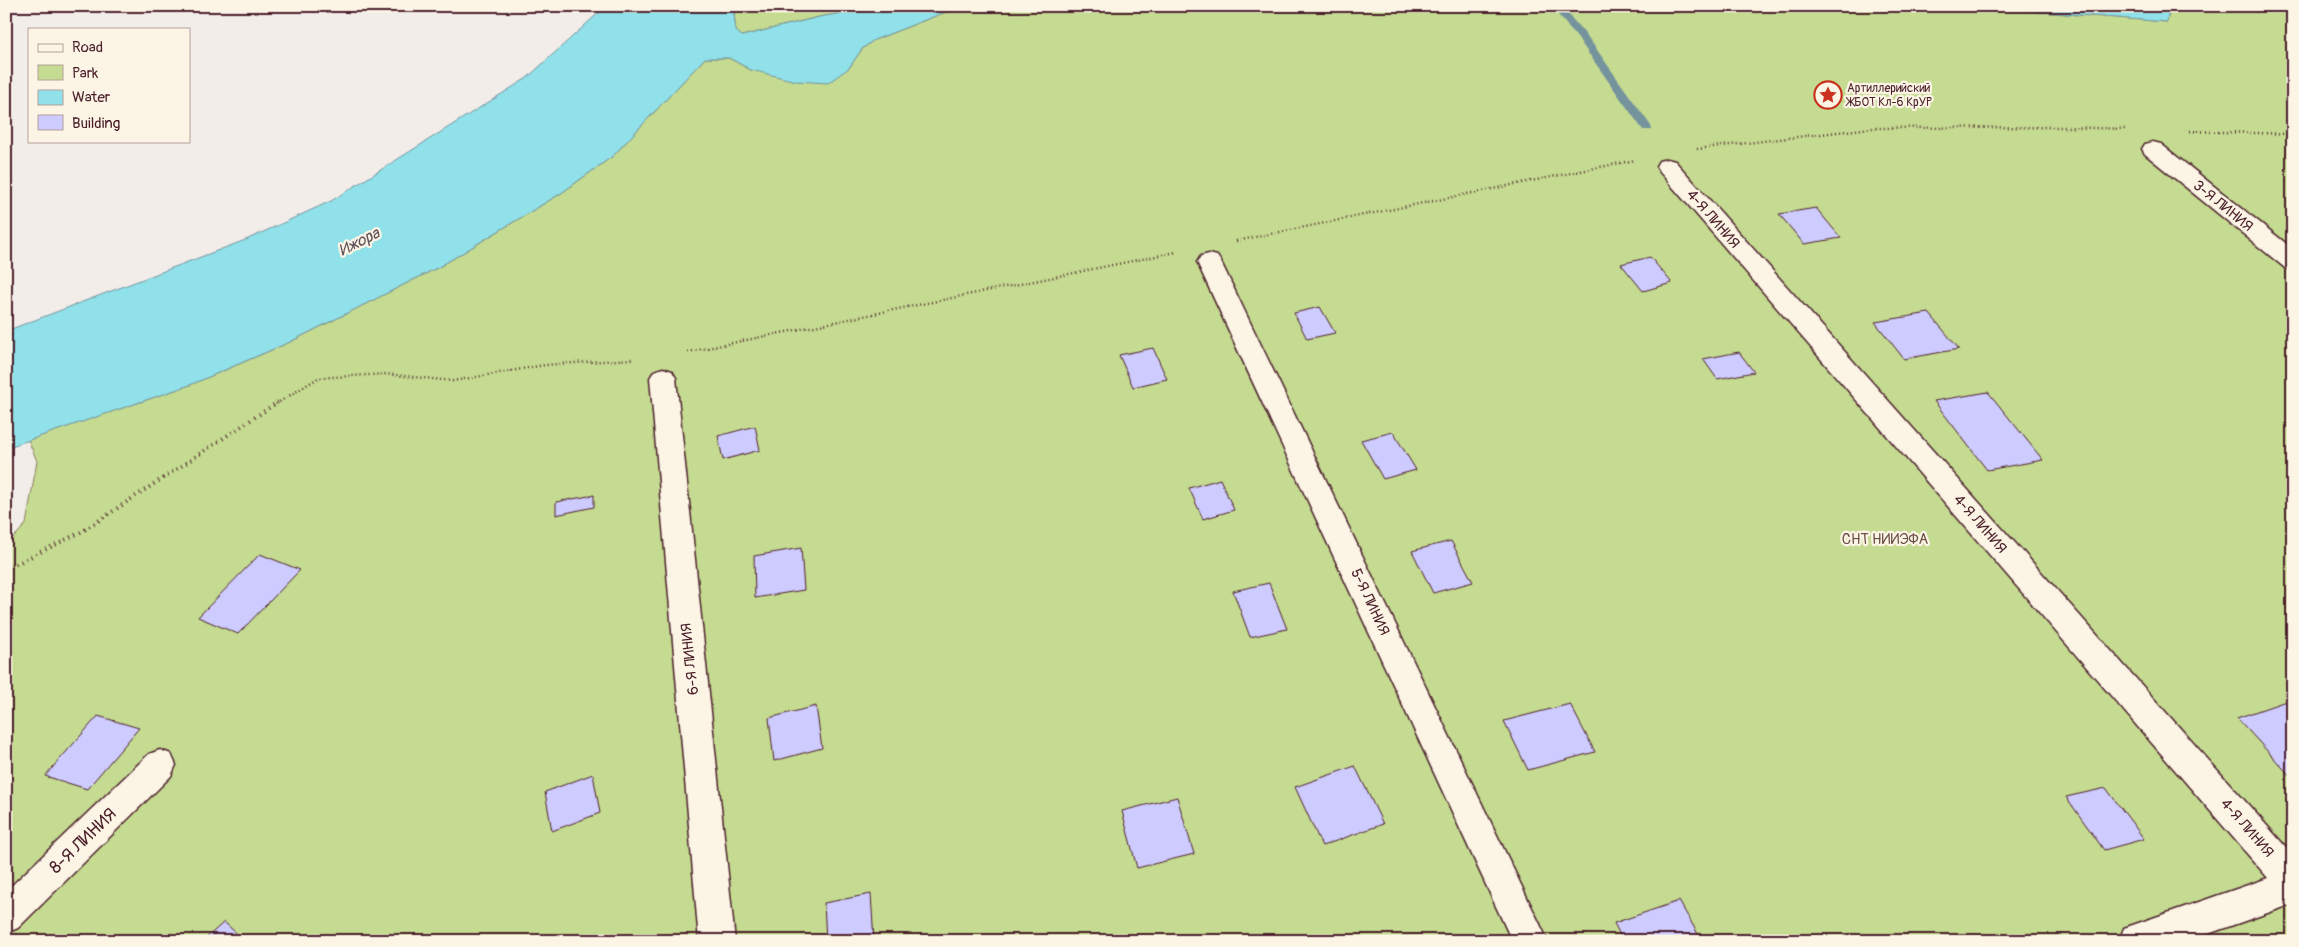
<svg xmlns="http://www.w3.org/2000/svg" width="2299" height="947" viewBox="0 0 2299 947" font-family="Pangolin,sans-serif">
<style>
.green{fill:#c5db91;stroke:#887d5e}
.water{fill:#90e1e9;stroke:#74939d}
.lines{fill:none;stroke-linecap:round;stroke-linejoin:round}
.stream{fill:#74939d;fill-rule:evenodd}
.building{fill:#cecbfe;stroke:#4a1f2b}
.minor-casing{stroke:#4a1f2b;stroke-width:3}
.path-far1{stroke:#4a1f2b;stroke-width:2.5;stroke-dasharray:1 3;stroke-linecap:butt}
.path{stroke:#4a1f2b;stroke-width:4;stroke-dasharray:1 4.5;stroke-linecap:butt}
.minor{fill:#fcf5e5;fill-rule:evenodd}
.labels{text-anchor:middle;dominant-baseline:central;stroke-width:4.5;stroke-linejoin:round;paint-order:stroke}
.far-poi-label{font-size:12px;fill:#4a1f2b;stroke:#fcf5e5;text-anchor:start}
.street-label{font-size:15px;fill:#4a1f2b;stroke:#fcf5e5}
.park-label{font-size:15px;fill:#694e44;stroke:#fcf5e5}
.water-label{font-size:16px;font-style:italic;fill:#5c505a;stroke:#fcf5e5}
.near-street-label{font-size:18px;fill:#4a1f2b;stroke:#fcf5e5}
</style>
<rect width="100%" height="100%" fill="#f3edea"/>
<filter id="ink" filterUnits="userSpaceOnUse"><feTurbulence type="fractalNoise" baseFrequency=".02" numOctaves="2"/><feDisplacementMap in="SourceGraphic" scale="10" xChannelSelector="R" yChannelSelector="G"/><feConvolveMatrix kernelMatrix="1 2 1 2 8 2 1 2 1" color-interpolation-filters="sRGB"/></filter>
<g filter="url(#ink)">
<g class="green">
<path d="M737,6H884L819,17L742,36L736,32L734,14Z"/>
<path d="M961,6H2017L2029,11L2167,22L2170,6H2272L2293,16V941H6V546L26,524L37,461L28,440L190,385L290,342L439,267L560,194L613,156L705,58H729L751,70L849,68L862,49L874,40Z"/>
</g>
<g class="water">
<path d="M606,6H737L734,14L736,31L742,36L819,17L884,6H961L874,40L862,49L849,68L828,83L796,81L751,70L729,58H705L613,156L560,194L439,267L290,342L190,385L6,448V331L248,239L331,201L527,78Z"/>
<path d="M2017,6H2170L2167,22L2029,11Z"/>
</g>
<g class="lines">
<path class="stream" d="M1551,6H1561L1587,36L1651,126V130H1643L1579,40Z"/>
</g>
<g class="building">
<path d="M1816,208L1841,238L1804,244L1779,214Z"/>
<path d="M1650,257L1672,283L1643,291L1621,264Z"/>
<path d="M1320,307L1335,333L1307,339L1294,313Z"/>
<path d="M1929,313L1959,349L1904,359L1875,322Z"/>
<path d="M1153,348L1167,379L1133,387L1119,355Z"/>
<path d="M1739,352L1754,372L1717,379L1703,359Z"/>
<path d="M1988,392L2043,460L1987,470L1934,401Z"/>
<path d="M755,426L760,450L723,460L718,436Z"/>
<path d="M1393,432L1416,470L1383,479L1361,440Z"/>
<path d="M1220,479L1234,510L1203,519L1189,488Z"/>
<path d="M594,495V507L556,515V502Z"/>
<path d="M1451,541L1473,582L1433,593L1412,551Z"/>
<path d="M801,548L804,590L755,598L754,556Z"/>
<path d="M260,554L300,570L238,634L198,617Z"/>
<path d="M1269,583L1287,629L1250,637L1233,591Z"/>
<path d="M2286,701L2293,708V779L2237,718Z"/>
<path d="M1570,704L1595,752L1528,770L1504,721Z"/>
<path d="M816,706L822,748L774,761L769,718Z"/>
<path d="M98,716L139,728L87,789L45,776Z"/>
<path d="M1355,766L1383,824L1322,846L1295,787Z"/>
<path d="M593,774L600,813L552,831L545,792Z"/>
<path d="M2106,788L2144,839L2104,850L2066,797Z"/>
<path d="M1177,797L1194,854L1137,868L1122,811Z"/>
<path d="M871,894L874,941H826L824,903Z"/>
<path d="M1679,901L1702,941H1623L1614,923Z"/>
<path d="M224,922L245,941H203Z"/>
</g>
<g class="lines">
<g class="minor-casing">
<g id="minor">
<path d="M2153,142L2161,144L2293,249V270L2285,268L2145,154L2142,149L2145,144Z"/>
<path d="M1667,159L1675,161L2293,855V904L2188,941H2119L2124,928L2268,878L1659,171L1656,166L1659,161Z"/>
<path d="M1209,254L1217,256L1221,262L1548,941H1512L1197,262L1201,256Z"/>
<path d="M663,368L672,371L676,378L735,941H699L650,378L654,371Z"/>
<path d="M160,750L171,754L176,765L171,776L18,928L6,933V891L149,754Z"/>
</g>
</g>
<g class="path-far1">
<path d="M2186,131L2293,134"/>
<path d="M1697,149L1871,128L2066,127L2125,129"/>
<path d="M1236,241L1635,160"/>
<path d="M688,352L1176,252"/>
<path d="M276,404L318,378L384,374L453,381L545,365L632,359"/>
</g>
<path class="path" d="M6,569L83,531L278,402"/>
<use href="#minor" class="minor"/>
</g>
</g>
<defs>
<g id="sight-ring" transform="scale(1.4375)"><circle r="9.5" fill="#fcf5e5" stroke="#c8321e" stroke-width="1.5"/><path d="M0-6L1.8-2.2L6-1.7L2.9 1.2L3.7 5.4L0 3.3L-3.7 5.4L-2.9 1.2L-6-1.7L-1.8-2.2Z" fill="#c8321e"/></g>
</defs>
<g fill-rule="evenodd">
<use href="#sight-ring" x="1828" y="95"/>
</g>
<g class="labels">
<g class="far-poi-label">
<text x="1847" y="88">Артиллерийский<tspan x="1847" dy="14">ЖБОТ Кл-6 КрУР</tspan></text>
</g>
<g class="street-label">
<text transform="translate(2223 206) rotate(39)">3-Я ЛИНИЯ</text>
<text transform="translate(1713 219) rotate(49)">4-Я ЛИНИЯ</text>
<text transform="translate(1980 524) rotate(49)">4-Я ЛИНИЯ</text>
<text transform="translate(1370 602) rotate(65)">5-Я ЛИНИЯ</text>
<text transform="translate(690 659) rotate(-96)">6-Я ЛИНИЯ</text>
<text transform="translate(2247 828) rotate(49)">4-Я ЛИНИЯ</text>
</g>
<g class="park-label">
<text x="1885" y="539">СНТ НИИЭФА</text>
</g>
<g class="water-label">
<text transform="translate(359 242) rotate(-27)">Ижора</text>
</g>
<g class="near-street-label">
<text transform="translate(83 841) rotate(-44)">8-Я ЛИНИЯ</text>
</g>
</g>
<rect width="2299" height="947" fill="none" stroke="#fcf5e5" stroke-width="25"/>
<rect x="12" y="12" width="2274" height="922" fill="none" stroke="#4a1f2b" stroke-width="2" filter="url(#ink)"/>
<rect x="28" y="28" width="162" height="115" fill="#fcf5e5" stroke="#b59f9b"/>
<rect x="38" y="44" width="25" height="8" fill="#fcf5e5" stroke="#b59f9b"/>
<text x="72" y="52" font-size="15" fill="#4a1f2b">Road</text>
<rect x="38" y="65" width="25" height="15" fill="#c5db91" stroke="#b59f9b"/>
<text x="72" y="78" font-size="15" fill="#4a1f2b">Park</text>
<rect x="38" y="90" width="25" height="15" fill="#90e1e9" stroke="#b59f9b"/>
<text x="72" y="102" font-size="15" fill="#4a1f2b">Water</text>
<rect x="38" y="115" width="25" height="15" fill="#cecbfe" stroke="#b59f9b"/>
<text x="72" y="128" font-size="15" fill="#4a1f2b">Building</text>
</svg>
